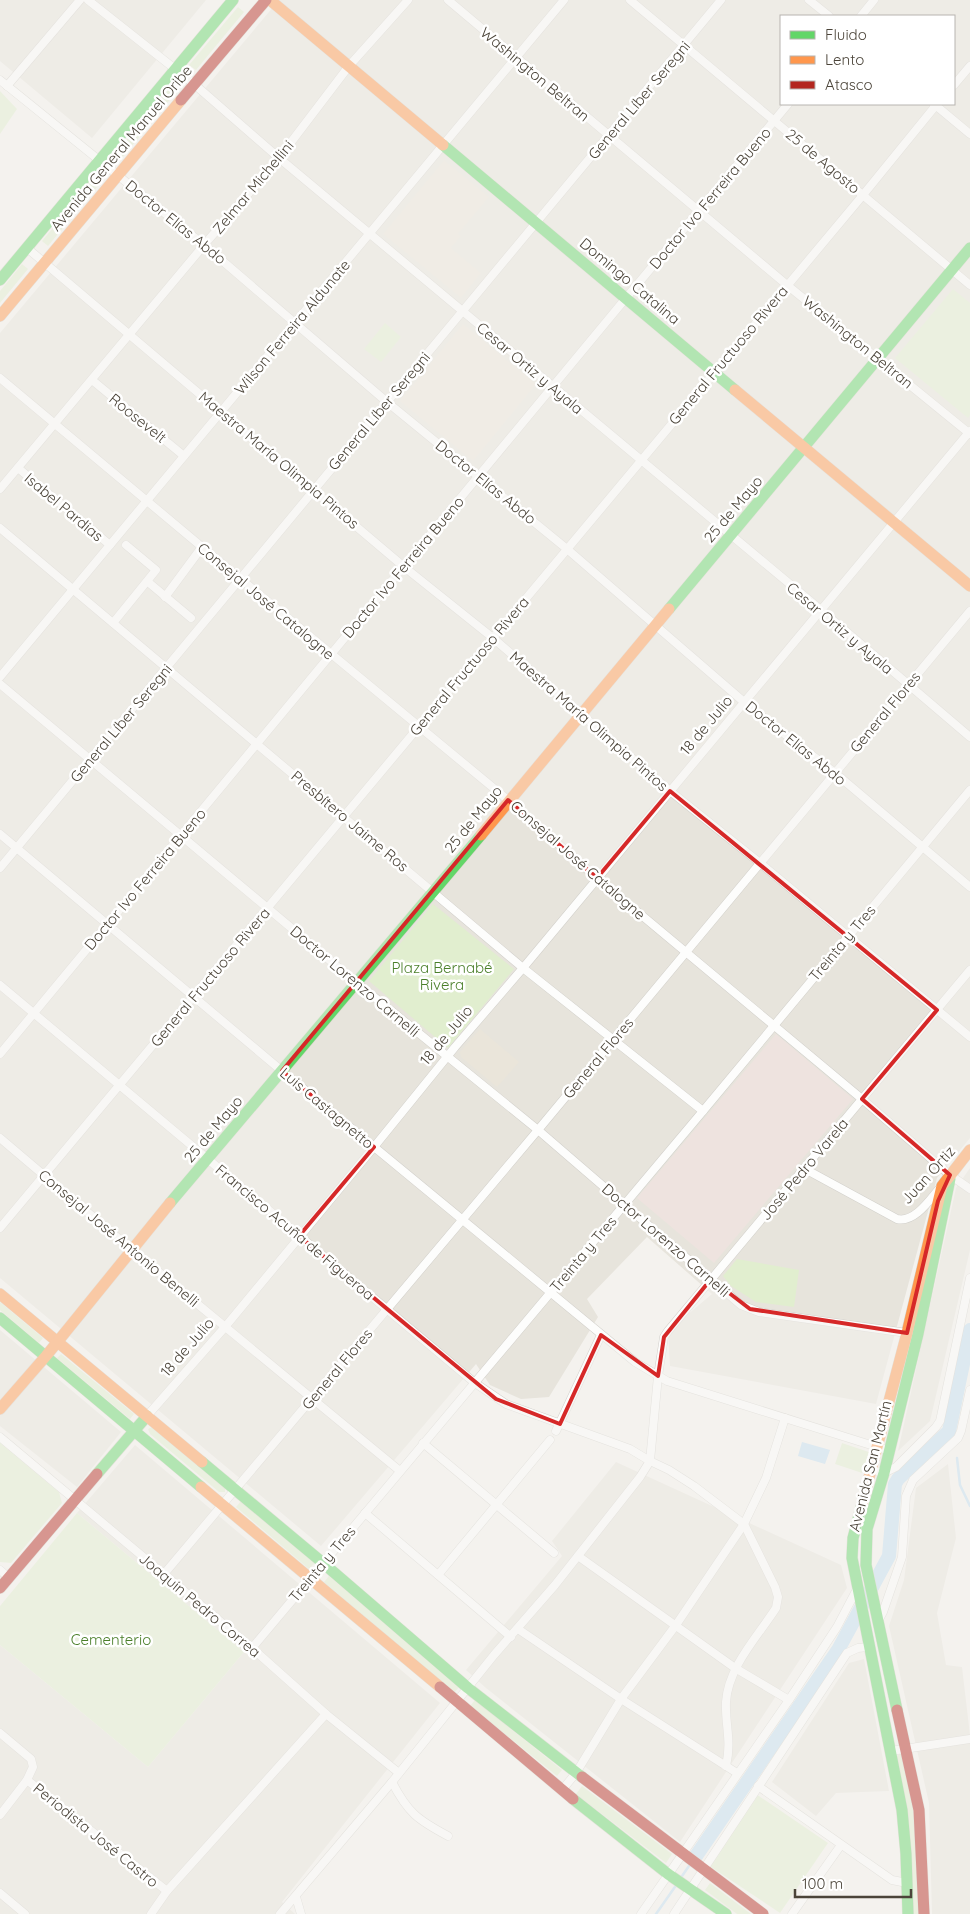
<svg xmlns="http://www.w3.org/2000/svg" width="970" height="1914" viewBox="0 0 970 1914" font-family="Quicksand,sans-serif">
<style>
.residential{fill:#e7e4dc;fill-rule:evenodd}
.education{fill:#eae5da}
.medical{fill:#eee3df}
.green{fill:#e1eecf}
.water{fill:#c0ddf1}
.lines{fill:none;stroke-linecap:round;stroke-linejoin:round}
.stream{stroke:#c0ddf1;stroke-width:2.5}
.river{stroke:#c0ddf1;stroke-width:14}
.street-casing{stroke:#d2d0cb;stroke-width:9}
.fast-casing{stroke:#d3cfc5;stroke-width:12}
.slow-casing{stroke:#d3cfc5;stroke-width:12}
.jam-casing{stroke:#d3cfc5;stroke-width:12}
.street{stroke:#fdfdfc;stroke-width:8}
.fast{stroke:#63d668;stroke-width:11}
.slow{stroke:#ff974d;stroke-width:11}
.jam{stroke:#b3261e;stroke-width:11}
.marked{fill:none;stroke:#d62828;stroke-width:4;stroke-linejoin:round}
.labels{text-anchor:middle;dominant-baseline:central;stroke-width:5;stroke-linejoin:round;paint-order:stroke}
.street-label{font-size:15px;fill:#4b4439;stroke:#fff}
.park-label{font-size:15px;fill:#4a7f2a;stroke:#fff}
</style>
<rect width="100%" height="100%" fill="#f4f2ee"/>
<g class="residential">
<path d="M0,0H206L92,138L0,61Z"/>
<path d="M279,0H970V1138L937,1178L876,1404L670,1366L668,1331L712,1294L647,1237L587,1299L598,1317L549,1397L521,1399L490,1385L476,1364L321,1546L0,1278V333ZM781,16H954V104H781Z"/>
<path d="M970,1168V1250L930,1421L898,1451L956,1188Z"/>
<path d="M0,1330L121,1432L77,1487L0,1426Z"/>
<path d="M135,1445L440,1703L282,1902L295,1914H0V1645L148,1767L244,1652L77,1513Z"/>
<path d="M616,1462L841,1565L847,1588L680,1842L486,1688L466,1670L562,1556L552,1541Z"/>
<path d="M948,1464L956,1538L937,1613L946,1665L962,1667L970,1735V1914H932L929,1803L889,1626L904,1580L916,1488Z"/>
<path d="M864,1659L889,1791L836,1793L816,1816L772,1782L849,1663Z"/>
</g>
<g class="education">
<path d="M444,160L489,197L458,234L461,236L451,248L481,273L461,298L383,234Z"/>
<path d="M463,324L536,384L473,461L400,401Z"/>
<path d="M480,1029L519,1062L497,1087L461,1057L460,1052Z"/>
</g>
<path class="medical" d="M776,1034L853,1099L714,1263L637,1198Z"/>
<g class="green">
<path d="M238,7L244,12L196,70L189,65Z"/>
<path d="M171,86L177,91L121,159L115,154Z"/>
<path d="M0,91L17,109L0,134Z"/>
<path d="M96,176L102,181L48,246L42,241Z"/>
<path d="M22,264L28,269L0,303V291Z"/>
<path d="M953,289L970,303V415L968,418L895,358Z"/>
<path d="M385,323L401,337L381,362L364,349Z"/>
<path d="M433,904L514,969L448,1048L369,981Z"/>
<path d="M737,1259L799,1270L794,1307L756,1302L731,1286L723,1276Z"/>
<path d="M0,1302L43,1338L39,1343L0,1310Z"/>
<path d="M61,1354L134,1414L130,1419L57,1358Z"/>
<path d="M152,1427L225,1487V1492H219L150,1434L148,1429Z"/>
<path d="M0,1442L59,1492L62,1503L11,1563L0,1562Z"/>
<path d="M842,1443L869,1452L862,1473L835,1464Z"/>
<path d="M241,1501L315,1563L309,1569L236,1507Z"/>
<path d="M77,1513L244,1652L148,1767L0,1645V1606Z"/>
<path d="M329,1576L460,1686L454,1693L324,1582Z"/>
<path d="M475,1700L562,1770L557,1776L470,1706Z"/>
<path d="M901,1753L914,1807L919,1914H913L910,1832L897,1756Z"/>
<path d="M582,1786L672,1854L666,1863L576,1794Z"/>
<path d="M756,1794L828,1843L780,1913L708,1865Z"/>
<path d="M710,1883L751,1914H737L705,1890Z"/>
</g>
<path class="water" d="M802,1442L830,1450L825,1464L798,1456Z"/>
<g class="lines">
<g class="stream">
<path d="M957,1458L960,1485L970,1506"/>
<path d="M680,1879L691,1863"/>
<path d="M656,1914L677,1884"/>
</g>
<path class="river" d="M696,1856L838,1650L889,1556L895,1484L898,1479L949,1431L970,1330"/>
<g class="street-casing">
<g id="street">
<path d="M88,0L194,84L279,158L821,610L970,737"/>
<path d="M448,0L787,285L970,434"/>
<path d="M630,0L970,285"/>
<path d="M809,0L829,16"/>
<path d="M861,16L874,0"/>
<path d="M0,80L204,245L387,402L567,549L751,708L835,773L970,887"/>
<path d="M954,85L970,66"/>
<path d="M7,86L80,0"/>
<path d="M934,104L970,134"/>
<path d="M27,248L403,566L493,638L670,791L760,863L970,1037"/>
<path d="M0,378L202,547L508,800L597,878L862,1099L950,1175L970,1189"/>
<path d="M92,380L184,456"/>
<path d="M18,468L110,545"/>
<path d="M0,489L204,245L279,158L349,66L408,0"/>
<path d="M0,528L523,968L703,1111"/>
<path d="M148,582L191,618"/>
<path d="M165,597L202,547"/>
<path d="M113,623L156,570L126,545"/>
<path d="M0,677L564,0"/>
<path d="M0,684L357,983L538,1130L741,1305L759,1312L907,1333"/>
<path d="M0,834L282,1071L635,1362L667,1381L890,1451"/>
<path d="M0,868L721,0"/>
<path d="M0,985L475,1383L506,1404L630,1449L650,1461L669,1470L694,1486L744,1524L775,1587L778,1597L776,1608C758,1636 728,1667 726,1702C725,1725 732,1741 726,1766"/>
<path d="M0,1054L626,298L788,104"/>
<path d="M0,1138L132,1250L400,1471"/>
<path d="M805,1169L897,1219C914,1223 929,1201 939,1189"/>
<path d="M0,1228L863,195L937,104"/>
<path d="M147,1416L225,1327L374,1147L455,1047L523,968L970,431"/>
<path d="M556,1431L601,1335"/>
<path d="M0,1437L252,1648L326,1714L399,1773"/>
<path d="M423,1443L554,1553"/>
<path d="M872,1470L884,1473L896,1467L936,1427L940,1421L970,1278"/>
<path d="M365,1513L511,1637"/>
<path d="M578,1556L735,1668L789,1700"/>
<path d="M0,1570L9,1578"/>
<path d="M164,1574L538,1130L970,611"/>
<path d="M438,1575L550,1440"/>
<path d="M878,1621L883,1612L902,1557L906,1496L913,1480L958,1438L961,1431L970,1390"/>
<path d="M518,1629L621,1699L737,1773"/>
<path d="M252,1648L703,1111L970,790"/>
<path d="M0,1733L31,1759L33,1767L27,1780L0,1815"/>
<path d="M891,1751L970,1739"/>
<path d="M27,1780L167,1891"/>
<path d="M392,1782C408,1813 418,1820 448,1836"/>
<path d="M758,1786L892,1880L907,1883"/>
<path d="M562,1790L576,1773L621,1699L676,1625L744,1524L766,1478L785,1418"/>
<path d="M0,1893L25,1914"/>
<path d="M296,1897L301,1914"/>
<path d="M151,1914L167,1891L326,1714"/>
<path d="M280,1914L392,1782L494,1655L555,1585L640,1477L650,1461L658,1376L664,1337L668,1331L970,970"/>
<path d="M641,1914L789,1700L837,1627L857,1589"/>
<path d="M674,1914L847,1653L858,1648L868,1647"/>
<path d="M792,1914L841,1845"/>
</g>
</g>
<g class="fast-casing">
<g id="fast">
<path d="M443,145L735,390"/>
<path d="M0,280L233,0"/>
<path d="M669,609L970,248"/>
<path d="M170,1203L481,835"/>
<path d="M0,1318L201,1487"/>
<path d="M202,1462L323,1563L468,1688L582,1777"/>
<path d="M97,1474L147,1416"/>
<path d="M862,1504L853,1538L852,1558L902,1810L906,1854L908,1914"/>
<path d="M897,1710L866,1565L867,1529L884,1473L918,1334L950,1179"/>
<path d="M573,1799L668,1874L726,1914"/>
</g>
</g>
<g class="slow-casing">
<g id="slow">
<path d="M270,0L443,145"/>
<path d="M0,316L181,100"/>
<path d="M735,390L970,586"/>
<path d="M481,835L669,609"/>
<path d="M0,1294L202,1462"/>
<path d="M0,1409L46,1356L170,1203"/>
<path d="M201,1487L440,1687"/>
<path d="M862,1504L907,1333L942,1186L970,1150"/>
</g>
</g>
<g class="jam-casing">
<g id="jam">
<path d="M181,100L266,0"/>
<path d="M0,1588L97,1474"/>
<path d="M440,1687L573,1799"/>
<path d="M897,1710L919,1810L924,1914"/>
<path d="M582,1777L763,1914"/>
</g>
</g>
<use href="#street" class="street"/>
<use href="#fast" class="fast"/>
<use href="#slow" class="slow"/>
<use href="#jam" class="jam"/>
</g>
<path d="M0 0H970V1914H0ZM670,791L937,1010L862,1099L950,1175L938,1201L907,1333L750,1309L711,1279L664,1337L658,1376L601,1335L560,1424L496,1399L299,1236L374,1147L282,1071L508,800L597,878Z" fill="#f4f2ee" fill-opacity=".55" fill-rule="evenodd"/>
<path class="marked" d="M670,791L937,1010L862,1099L950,1175L938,1201L907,1333L750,1309L711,1279L664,1337L658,1376L601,1335L560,1424L496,1399L299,1236L374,1147L282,1071L508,800L597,878Z"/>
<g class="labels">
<g class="street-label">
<text transform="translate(535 74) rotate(40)">Washington Beltran</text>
<text transform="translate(639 100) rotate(-50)">General Líber Seregni</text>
<text transform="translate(121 148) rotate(-50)">Avenida General Manuel Oribe</text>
<text transform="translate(823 161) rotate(40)">25 de Agosto</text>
<text transform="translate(253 187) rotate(-50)">Zelmar Michellini</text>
<text transform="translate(710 198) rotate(-50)">Doctor Ivo Ferreira Bueno</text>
<text transform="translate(176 222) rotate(39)">Doctor Elías Abdo</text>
<text transform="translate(630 281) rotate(40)">Domingo Catalina</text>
<text transform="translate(292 327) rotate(-50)">Wilson Ferreira Aldunate</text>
<text transform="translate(858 342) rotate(39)">Washington Beltran</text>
<text transform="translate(728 355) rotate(-50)">General Fructuoso Rivera</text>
<text transform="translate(530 368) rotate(40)">Cesar Ortiz y Ayala</text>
<text transform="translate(379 411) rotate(-50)">General Líber Seregni</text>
<text transform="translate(138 418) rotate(39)">Roosevelt</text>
<text transform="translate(279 460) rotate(40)">Maestra María Olimpia Pintos</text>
<text transform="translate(486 482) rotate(39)">Doctor Elías Abdo</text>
<text transform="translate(64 507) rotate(40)">Isabel Pardias</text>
<text transform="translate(733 509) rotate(-50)">25 de Mayo</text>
<text transform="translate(403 567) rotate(-50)">Doctor Ivo Ferreira Bueno</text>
<text transform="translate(266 601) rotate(40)">Consejal José Catalogne</text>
<text transform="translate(840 628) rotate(40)">Cesar Ortiz y Ayala</text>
<text transform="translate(469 666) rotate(-50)">General Fructuoso Rivera</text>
<text transform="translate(885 712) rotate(-50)">General Flores</text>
<text transform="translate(589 721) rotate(41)">Maestra María Olimpia Pintos</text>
<text transform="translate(121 723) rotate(-50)">General Líber Seregni</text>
<text transform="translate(706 725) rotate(-50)">18 de Julio</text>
<text transform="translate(796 743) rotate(39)">Doctor Elías Abdo</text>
<text transform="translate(473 819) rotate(-51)">25 de Mayo</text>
<text transform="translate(350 821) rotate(40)">Presbítero Jaime Ros</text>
<text transform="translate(578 860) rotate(41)">Consejal José Catalogne</text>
<text transform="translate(145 879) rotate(-50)">Doctor Ivo Ferreira Bueno</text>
<text transform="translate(842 943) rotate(-50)">Treinta y Tres</text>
<text transform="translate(210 977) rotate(-50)">General Fructuoso Rivera</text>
<text transform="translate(355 981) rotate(40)">Doctor Lorenzo Carnelli</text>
<text transform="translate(446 1035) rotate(-50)">18 de Julio</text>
<text transform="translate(598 1058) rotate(-50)">General Flores</text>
<text transform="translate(327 1108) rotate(40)">Luis Castagnetto</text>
<text transform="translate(213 1129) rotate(-50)">25 de Mayo</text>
<text transform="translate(804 1169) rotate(-50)">José Pedro Varela</text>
<text transform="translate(928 1175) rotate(-48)">Juan Ortiz</text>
<text transform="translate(295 1232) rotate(40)">Francisco Acuña de Figueroa</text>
<text transform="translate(119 1238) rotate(40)">Consejal José Antonio Benelli</text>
<text transform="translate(666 1240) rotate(41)">Doctor Lorenzo Carnelli</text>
<text transform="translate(583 1254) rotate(-50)">Treinta y Tres</text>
<text transform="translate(187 1347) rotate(-49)">18 de Julio</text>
<text transform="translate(337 1369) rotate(-50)">General Flores</text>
<text transform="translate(870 1466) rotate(-76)">Avenida San Martín</text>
<text transform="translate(322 1564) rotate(-50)">Treinta y Tres</text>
<text transform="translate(200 1605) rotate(40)">Joaquin Pedro Correa</text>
<text transform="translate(96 1835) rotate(39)">Periodista José Castro</text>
</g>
<g class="park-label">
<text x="442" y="967">Plaza Bernabé<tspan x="442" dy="17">Rivera</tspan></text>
<text x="111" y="1639">Cementerio</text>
</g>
</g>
<rect x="780" y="15" width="175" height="90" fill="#ffffff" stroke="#b7b4b0"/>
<rect x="790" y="31" width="25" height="8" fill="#63d668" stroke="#b7b4b0"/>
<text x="825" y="40" font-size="15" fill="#4b4439">Fluido</text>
<rect x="790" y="56" width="25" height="8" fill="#ff974d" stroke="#b7b4b0"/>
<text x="825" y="65" font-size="15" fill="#4b4439">Lento</text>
<rect x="790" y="81" width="25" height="8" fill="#b3261e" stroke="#b7b4b0"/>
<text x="825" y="90" font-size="15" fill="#4b4439">Atasco</text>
<path d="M795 1889v8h116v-8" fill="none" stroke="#4b4439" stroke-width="2.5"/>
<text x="802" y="1889" font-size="15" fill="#4b4439" stroke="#ffffff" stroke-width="4" paint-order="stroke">100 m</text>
</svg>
